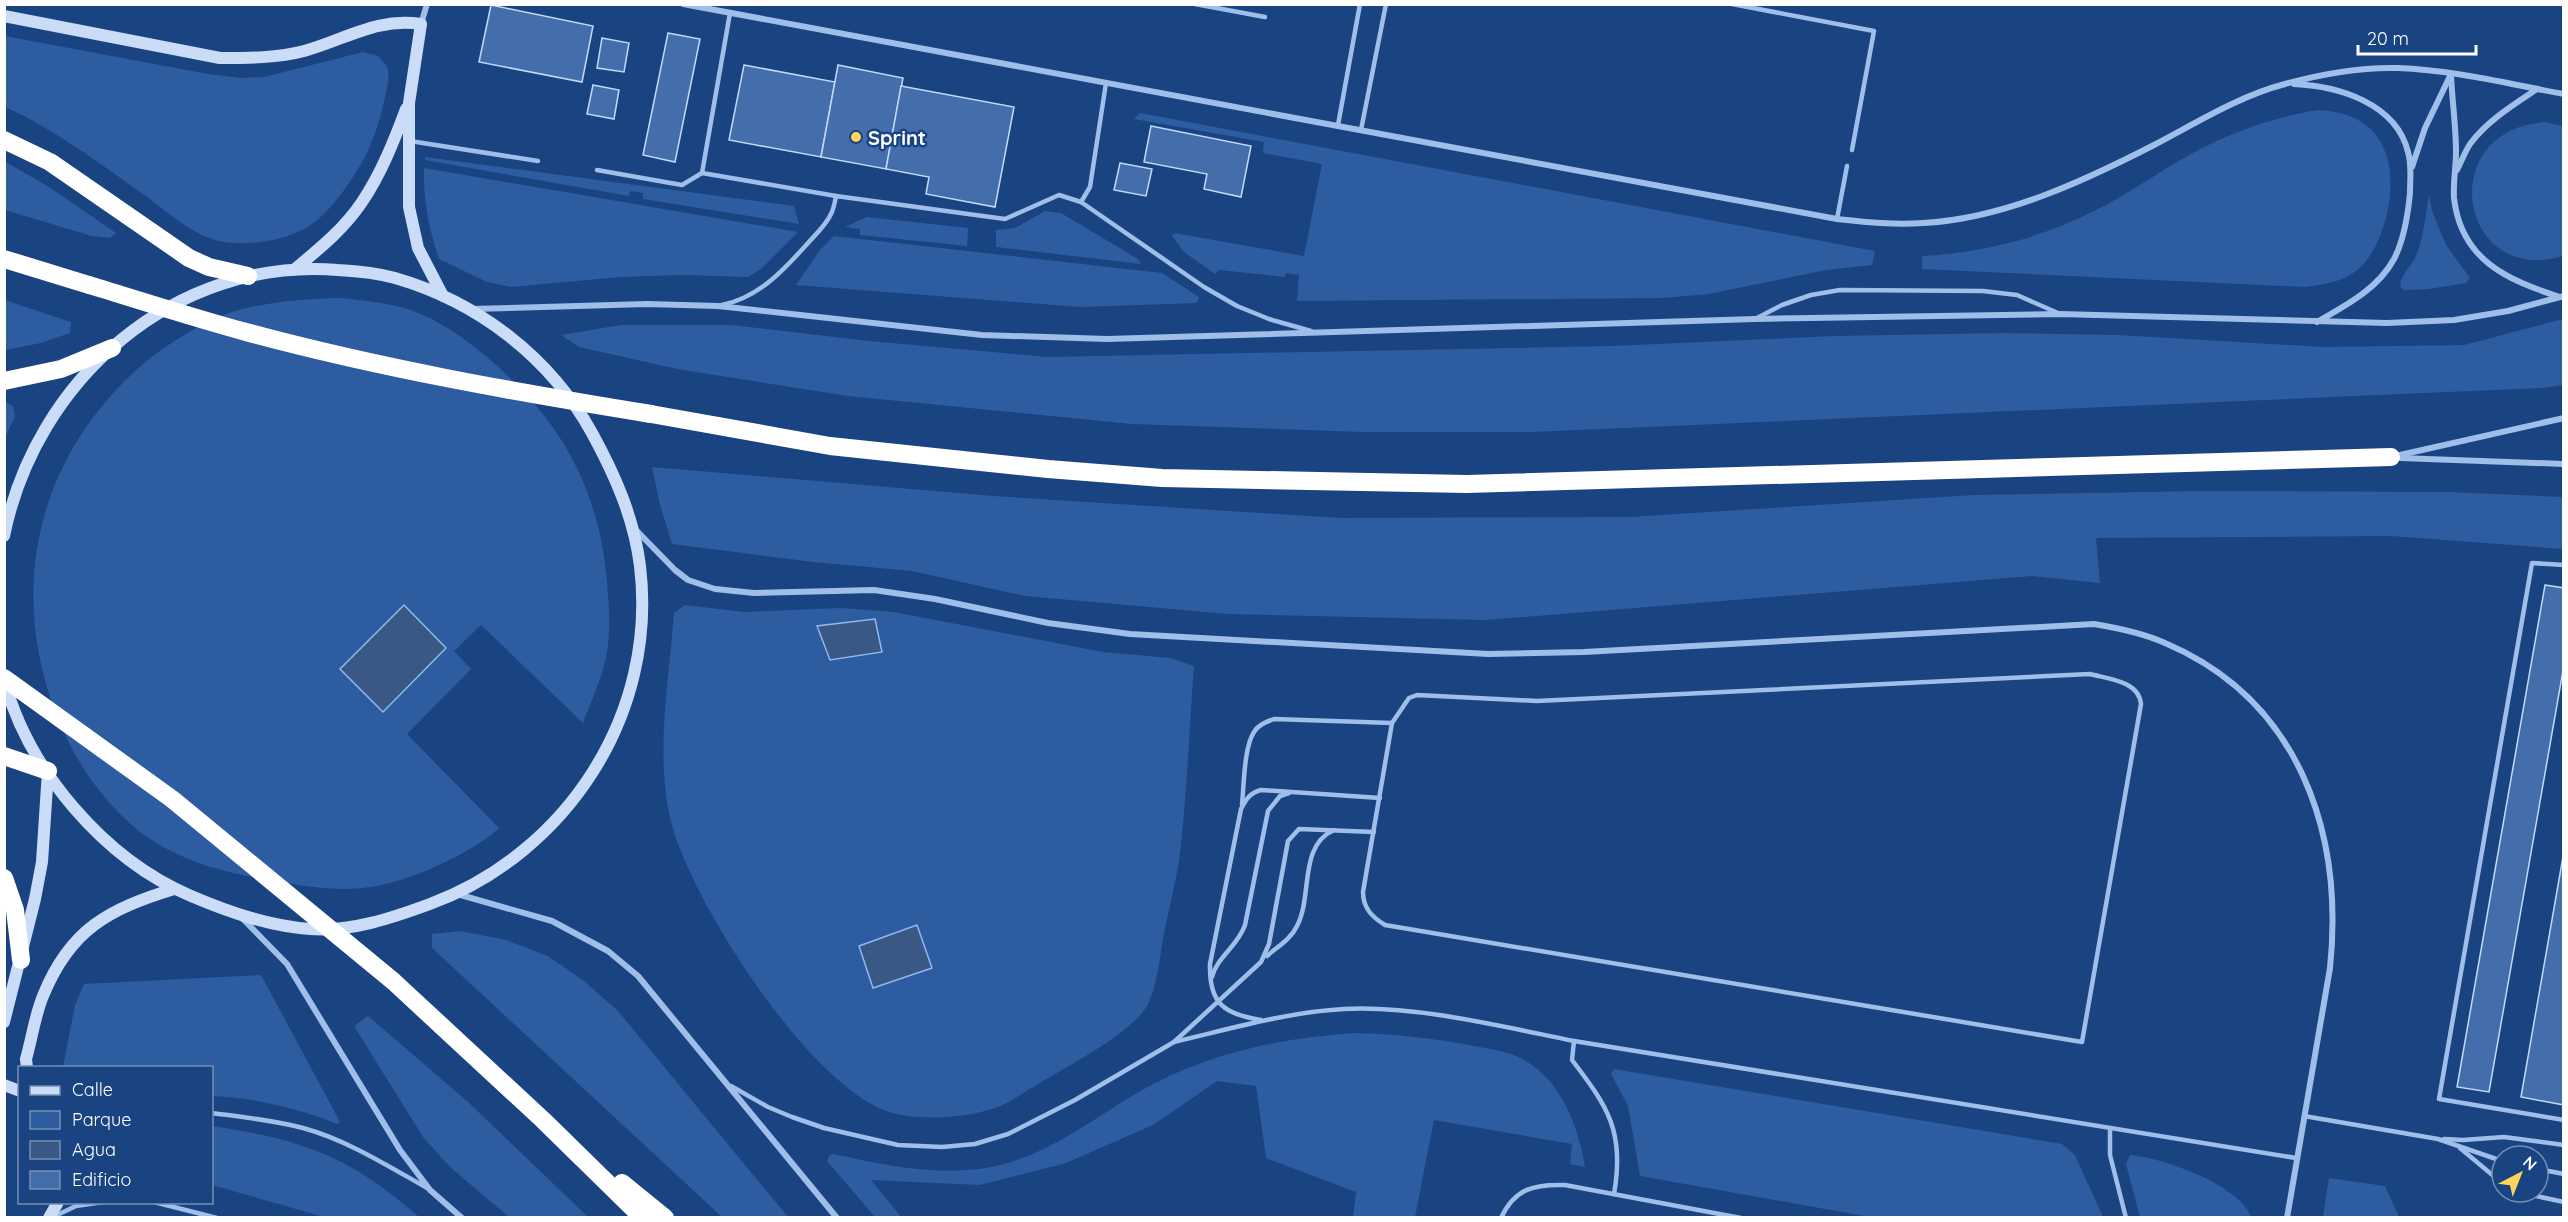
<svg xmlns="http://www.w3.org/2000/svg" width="2568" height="1222" viewBox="0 0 2568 1222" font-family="Quicksand,sans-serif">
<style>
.green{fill:#2e5ca1}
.water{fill:#395886;stroke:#91b8ed;stroke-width:1.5}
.building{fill:#436eab;stroke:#c3d9f8;stroke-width:1.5}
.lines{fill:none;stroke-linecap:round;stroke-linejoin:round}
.lane{stroke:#9fbeea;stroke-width:4.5}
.street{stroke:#9fbeea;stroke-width:6}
.secondary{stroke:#cadcf8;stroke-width:12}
.highway{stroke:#fff;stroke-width:18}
.highway-bridge{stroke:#fff;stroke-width:18}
.poi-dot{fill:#fcd45b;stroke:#1a4382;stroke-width:2}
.labels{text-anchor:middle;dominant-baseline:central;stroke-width:5;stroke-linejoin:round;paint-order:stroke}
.poi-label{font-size:20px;font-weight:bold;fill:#fff;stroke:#1a4382;text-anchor:start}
</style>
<rect width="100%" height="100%" fill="#1a4382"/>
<g class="green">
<path d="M5,36L208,74L242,78L264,77L363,52L378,56L387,66C391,78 386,90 384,102C377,132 368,155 351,180C340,197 322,220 304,229C280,242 242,247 215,240C189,232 165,210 143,194C99,163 54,129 5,107Z"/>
<path d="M2318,110C2383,112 2400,162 2386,218C2380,239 2370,264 2350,275C2336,283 2321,285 2305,287L1922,269V256C1982,253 2041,238 2094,211C2127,195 2157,173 2189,155C2230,133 2273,117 2318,110Z"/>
<path d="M1140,113L1875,251L1872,265L1826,270L1709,294L1662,298L1297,301L1299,275L1286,273L1285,277L1219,270L1215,274L1184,252L1172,236L1174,233L1304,256L1322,164L1263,153L1264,142L1134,119Z"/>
<path d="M2544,122L2563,126V256C2459,287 2433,131 2544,122Z"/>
<path d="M425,157L794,206L799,224L643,199V193L630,191L629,196L425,160Z"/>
<path d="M4,161L49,187L116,233L110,238L92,236L5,210Z"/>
<path d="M424,168L798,232L761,269L748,277L683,275L620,277L511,287L487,282L439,259C429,229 423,200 424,168Z"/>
<path d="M2429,195L2432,211L2446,245L2470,278L2466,283L2429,289L2405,290L2401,288C2398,279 2409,268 2414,260C2424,240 2425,216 2429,195Z"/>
<path d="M1045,211L1061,213L1138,259L1141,264L996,247V230L1015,228Z"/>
<path d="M867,217L968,228L967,246L860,235V229L845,227Z"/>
<path d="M834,236L1162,273L1199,297L1197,303L1081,307L796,285L820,250Z"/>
<path d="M341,298C367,301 396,303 421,314C453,328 480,350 506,374C568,433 599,495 607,581C609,607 611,633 606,658C601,680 591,702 583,723L481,625L454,651L471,669L407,734L499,828C471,854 410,881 371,887C345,891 318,888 292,884C249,877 206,870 167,849C115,822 74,764 55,711C9,588 37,463 133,373C160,348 203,320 239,310C273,301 306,299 341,298Z"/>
<path d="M5,300L71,322L70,333L41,343L5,350Z"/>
<path d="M2563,319V385L2541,388L1532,432H1364L1132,424L848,396L677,369L579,347L561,335L621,325H731L869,341L1048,357L1611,346L1834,336L2003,333L2118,335L2324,347L2464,345Z"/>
<path d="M5,402L13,406L15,416L5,438Z"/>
<path d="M652,467L993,496L1341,518L1631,517L1974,495L2202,491L2448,492L2563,497L2564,549L2391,536L2096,538L2100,583L2032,576L1486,620L1228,614L1025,596L912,571L813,562L672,544L660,505Z"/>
<path d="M685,605L744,612L841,608L894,612L1103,652L1170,658L1194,666C1189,730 1187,796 1179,861C1175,885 1169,909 1164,933C1160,955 1158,983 1148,1004C1134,1033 1063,1068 1035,1086C1026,1091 1018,1097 1009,1102C979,1118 922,1122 889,1112C809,1085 698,910 674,832C653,765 669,681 674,613Z"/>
<path d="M460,931L506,940L548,956L584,981L618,1011L788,1217H722L432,948V934Z"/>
<path d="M261,975L340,1122L337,1124C297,1108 255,1098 212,1096V1068L63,1067L75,1005L84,984Z"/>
<path d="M368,1016L468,1102L588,1217H509L450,1167L423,1137L354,1026Z"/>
<path d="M1355,1033C1395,1034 1434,1038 1474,1046C1489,1049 1508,1051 1522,1059C1560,1078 1579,1127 1585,1167L1570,1164L1572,1144L1434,1120L1415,1217H1353L1356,1192L1266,1158L1256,1086L1217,1081L1153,1125L1066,1163L980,1185L871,1180L901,1217H875L827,1161L829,1156L833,1154C884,1165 934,1176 986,1168C1043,1159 1088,1122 1137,1093C1203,1054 1279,1038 1355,1033Z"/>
<path d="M1614,1069L2062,1144L2075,1155L2103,1217H1870L1640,1176L1628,1106L1611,1074Z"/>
<path d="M212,1126C304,1140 349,1156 419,1217H324L212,1185Z"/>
<path d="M2130,1155C2163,1158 2238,1184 2251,1217H2140L2126,1164Z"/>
<path d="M2329,1178L2385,1186L2399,1217H2323Z"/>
</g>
<g class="water">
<path d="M404,605L446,648L383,712L340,669Z"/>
<path d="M875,619L882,652L830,660L817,626Z"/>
<path d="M917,925L932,968L873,988L859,946Z"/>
</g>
<g class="building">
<path d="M491,5L593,26L582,82L479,62Z"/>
<path d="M668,33L700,39L675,162L643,155Z"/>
<path d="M602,38L629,43L624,72L597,68Z"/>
<path d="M744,65L835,82L821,157L729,140Z"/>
<path d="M838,65L903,78L886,169L821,157Z"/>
<path d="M593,85L619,90L614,119L587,114Z"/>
<path d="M901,86L1014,107L995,207L926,194L929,177L886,169Z"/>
<path d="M1151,126L1251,146L1241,197L1204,189L1207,174L1144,162Z"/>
<path d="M1120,163L1152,169L1146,196L1114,190Z"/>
<path d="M2545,585L2564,588V665L2489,1092L2457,1087Z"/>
<path d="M2564,851V1105L2521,1097Z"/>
</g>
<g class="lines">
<g class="lane">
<path d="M1195,4L1265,17"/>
<path d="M1732,4L1874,31L1852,150"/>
<path d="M1338,125L1360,4"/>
<path d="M1361,130L1386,4"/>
<path d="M410,141L538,161"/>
<path d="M597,170L682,185L702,173L836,196"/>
<path d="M702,173L730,13"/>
<path d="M1081,202L1090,187L1106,83"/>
<path d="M1837,219L1847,166"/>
<path d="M722,305C759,297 783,271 808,243C816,234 826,225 831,214C834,208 835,201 836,196L1005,219L1059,195L1081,202L1204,287L1237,306L1269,319L1311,331"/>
<path d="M1757,318L1782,305L1811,295L1840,290L1983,291L2017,295L2058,313"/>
<path d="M2564,565L2532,563L2439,1099L2564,1120"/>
<path d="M2090,674C2109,679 2139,681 2141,704L2082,1042L1385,925C1372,917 1363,908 1363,892L1392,723L1409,698L1417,695L1537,701Z"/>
<path d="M1242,804C1244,785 1244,747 1254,732C1258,725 1266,722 1274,719L1392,723"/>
<path d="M1267,956C1277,947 1291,939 1297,926C1313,896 1298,846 1334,830"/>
<path d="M1212,977C1217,957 1238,946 1245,925L1268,811L1280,796L1289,793"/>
<path d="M1261,1020C1223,1014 1209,1003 1210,964L1241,809C1246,799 1250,793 1261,790L1380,798"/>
<path d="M1574,1041L1572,1060C1608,1107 1625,1132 1614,1194"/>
<path d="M1174,1042C1230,1029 1287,1012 1344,1009C1415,1005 1504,1027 1574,1041L2296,1158"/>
<path d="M731,1086L768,1107L792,1117L824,1128L898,1145L942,1147L975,1144L1008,1134L1075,1100L1174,1042L1261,962L1269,944L1288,841L1299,829L1374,832"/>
<path d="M212,1113C242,1117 273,1120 303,1128C347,1140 388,1166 427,1188"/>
<path d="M2304,1116L2438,1139L2502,1161"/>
<path d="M2110,1128V1155L2126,1218"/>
<path d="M2444,1139L2463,1140L2504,1137L2564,1145"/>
<path d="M2460,1148L2502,1183"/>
<path d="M2538,1169L2564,1174"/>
<path d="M2517,1192L2564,1202"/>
<path d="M154,1202L217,1218"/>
<path d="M55,1216L76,1206L103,1202"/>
<path d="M1501,1218C1515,1188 1535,1184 1565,1185L1741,1218"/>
</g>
<g class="street">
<path d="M683,4L1837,219C1866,222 1894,225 1923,223C2003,219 2084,181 2154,145C2196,123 2239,96 2285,84C2321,74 2360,67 2398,68C2453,70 2509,84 2564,94"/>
<path d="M421,24L427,4"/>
<path d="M2451,74C2452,100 2456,126 2456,152C2456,167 2453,183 2454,198C2461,260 2507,280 2560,297"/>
<path d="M2294,84C2338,86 2396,103 2408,152C2412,165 2410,179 2410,193C2408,214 2404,240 2394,259C2378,289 2345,306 2317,322"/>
<path d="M2412,167L2425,128L2451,74"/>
<path d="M2457,170C2461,162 2465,152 2470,144C2487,121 2513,105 2537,89"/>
<path d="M471,309L647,304L718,306L982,335L1107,339L1755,319L2060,314L2387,323L2454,320L2508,311L2564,296"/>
<path d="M2391,457L2564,418"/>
<path d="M2400,458L2564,464"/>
<path d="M635,529L675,570L688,580L715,589L754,593L874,590L935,599L1048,623L1130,634L1488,654L1584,652L2094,624C2118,628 2143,633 2165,643C2299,700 2344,832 2330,968L2287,1218"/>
<path d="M457,894L552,921L608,951L638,976L837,1218"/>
<path d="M243,919L287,964L400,1150L430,1190L462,1218"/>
</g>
<g class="secondary">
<path d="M4,16L220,58C248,58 278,58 304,51C344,40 378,17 421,24L409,103V207L418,248L443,296"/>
<path d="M295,269C319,249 344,229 362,202C381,174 394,141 406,109"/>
<path d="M4,536C36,379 175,257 338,270C357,271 377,273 395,278C478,302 550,357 592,433C615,475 634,518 640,566C658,714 567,853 430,904C392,918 351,932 310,929C268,926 229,912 191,896C104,859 28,770 4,679"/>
<path d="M4,1022L35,899L42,862L48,771"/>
<path d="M27,1068L26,1059C32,1038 35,1015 43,996C70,929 109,909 174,889"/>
<path d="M4,1085L20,1091"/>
<path d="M49,1218L58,1202"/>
</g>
<g class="highway">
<path d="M4,140L50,162L189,258L209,267L248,276"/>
<path d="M4,259L89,285"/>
<path d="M4,381L61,369L112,348"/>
<path d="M651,414L830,446L1048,469L1162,478L1467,484L2391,457"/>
<path d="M4,756L48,771"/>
<path d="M4,878L15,910L21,960"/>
<path d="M393,981L543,1120L643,1218"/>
<path d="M622,1183L665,1218"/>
</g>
<g class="highway-bridge">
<path d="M89,285C142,301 194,318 246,332C379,368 515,392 651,414"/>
<path d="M4,678L172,799L393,981"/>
</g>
</g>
<circle class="poi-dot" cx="856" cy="137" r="6"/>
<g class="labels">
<g class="poi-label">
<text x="868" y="137">Sprint</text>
</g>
</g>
<rect width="2568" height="1222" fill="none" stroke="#ffffff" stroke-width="12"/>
<rect x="18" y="1066" width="195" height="138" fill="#1a4382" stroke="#768eb4" stroke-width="1.5"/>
<rect x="30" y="1086" width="30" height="9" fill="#cadcf8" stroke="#768eb4" stroke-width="1.5"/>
<text x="72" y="1096" font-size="18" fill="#ffffff">Calle</text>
<rect x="30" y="1111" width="30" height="18" fill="#2e5ca1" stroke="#768eb4" stroke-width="1.5"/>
<text x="72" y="1126" font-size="18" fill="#ffffff">Parque</text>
<rect x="30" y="1141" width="30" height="18" fill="#395886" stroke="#768eb4" stroke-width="1.5"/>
<text x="72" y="1156" font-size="18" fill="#ffffff">Agua</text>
<rect x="30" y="1171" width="30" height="18" fill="#436eab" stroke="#768eb4" stroke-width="1.5"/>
<text x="72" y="1186" font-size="18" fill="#ffffff">Edificio</text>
<g transform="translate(2520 1174) rotate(42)"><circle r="28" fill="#1a4382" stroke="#768eb4" stroke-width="1.5"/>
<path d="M0-4.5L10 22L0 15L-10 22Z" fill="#fcd45b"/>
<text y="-9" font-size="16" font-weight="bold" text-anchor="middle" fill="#ffffff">N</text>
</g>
<path d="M2358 45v9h118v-9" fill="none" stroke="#ffffff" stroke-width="3"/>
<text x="2367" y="45" font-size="18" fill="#ffffff" stroke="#1a4382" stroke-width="4.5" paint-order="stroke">20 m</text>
</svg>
